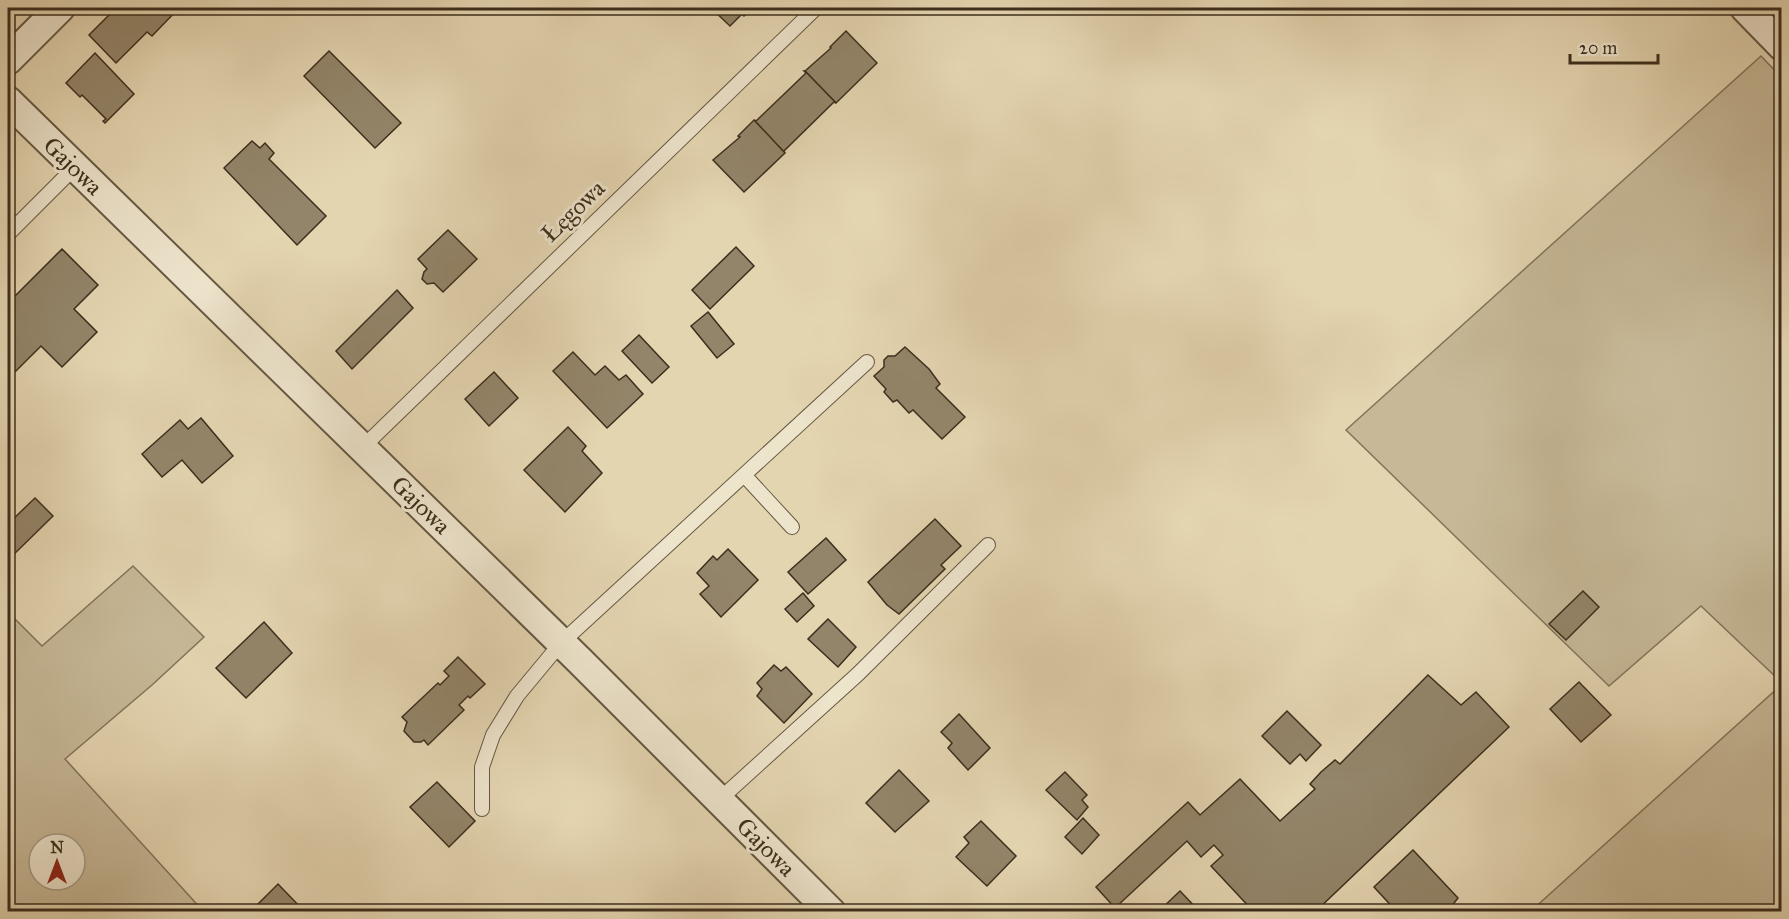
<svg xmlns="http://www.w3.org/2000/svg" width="1789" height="919" viewBox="0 0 1789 919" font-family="'IM FELL Great Primer',serif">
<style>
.green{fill:#c7b998;stroke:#82745a;stroke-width:1.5;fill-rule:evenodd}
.building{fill:#93856a;stroke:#3c2e1d;stroke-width:1.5}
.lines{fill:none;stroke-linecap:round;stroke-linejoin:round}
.lane-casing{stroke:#665842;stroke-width:16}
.street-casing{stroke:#665842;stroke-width:32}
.lane{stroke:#ede4cc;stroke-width:14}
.street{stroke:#ede4cc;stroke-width:28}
.labels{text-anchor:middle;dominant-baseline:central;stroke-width:6;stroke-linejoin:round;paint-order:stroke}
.street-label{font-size:24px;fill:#3c2e1d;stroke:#ede4cc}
</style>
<rect width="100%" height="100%" fill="#e4d5b1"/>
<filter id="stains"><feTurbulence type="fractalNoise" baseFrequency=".00333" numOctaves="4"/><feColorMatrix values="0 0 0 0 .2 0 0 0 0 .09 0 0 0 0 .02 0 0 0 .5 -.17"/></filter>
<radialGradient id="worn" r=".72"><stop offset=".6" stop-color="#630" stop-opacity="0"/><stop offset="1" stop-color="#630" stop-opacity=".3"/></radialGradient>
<g class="green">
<path d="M1761,56L1781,77V682L1701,606L1609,686L1346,430Z"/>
<path d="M133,566L204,637L152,685L65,759L203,911H8V612L42,646ZM39,844H75V880H39Z"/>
<path d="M1781,685V911H1531Z"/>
</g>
<g class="building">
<path d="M116,8H179L152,36L147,32L116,63L89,35Z"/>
<path d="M711,8H753L744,16L742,14L730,26Z"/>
<path d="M846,31L877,63L836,103L805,71L831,48L830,47Z"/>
<path d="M329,51L401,123L375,148L304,76Z"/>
<path d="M95,53L134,94L105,123L103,121L106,119L82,95L80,97L66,83Z"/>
<path d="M804,71H805L836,103L834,102L784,151L785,153L754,120L756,121L806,73Z"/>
<path d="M754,120L785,153L744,192L713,160L740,137L738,136Z"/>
<path d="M252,141L260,148L265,143L274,153L269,159L326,216L297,245L224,168Z"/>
<path d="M448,230L477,259L443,292L434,283L427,284L422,279L424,272L427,269L418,259Z"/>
<path d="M736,247L754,266L710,309L692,290Z"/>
<path d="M62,249L98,285L74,309L97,332L62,367L41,346L13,374L8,368V303Z"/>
<path d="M397,290L413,308L352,369L336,351Z"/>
<path d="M708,312L734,344L717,358L691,326Z"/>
<path d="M639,335L669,367L652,383L622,351Z"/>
<path d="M905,347L929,369L940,384L936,388L965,417L942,439L913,410L909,413L897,400L893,402L884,392L886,389L874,376L884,367V360L888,356H895Z"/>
<path d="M573,352L595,375L605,366L619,380L626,375L643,394L607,428L553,371Z"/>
<path d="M494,372L518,398L489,426L465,399Z"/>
<path d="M201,418L233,456L202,483L182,460L162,477L142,454L180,420L188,429Z"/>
<path d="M568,427L586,446L582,451L602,473L565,512L524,470Z"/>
<path d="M35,498L53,516L8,560V524Z"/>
<path d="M935,519L961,546L941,565L945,569L899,614L887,605L868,582Z"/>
<path d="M826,538L846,560L808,594L788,572Z"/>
<path d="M728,549L758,580L721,617L700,594L709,586L697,573L713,556L717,560Z"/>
<path d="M1583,591L1599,607L1566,640L1549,624Z"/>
<path d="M803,593L814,606L797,622L785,609Z"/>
<path d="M828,619L856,647L838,667L808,639Z"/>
<path d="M264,622L292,653L246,698L216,668Z"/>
<path d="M458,657L485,684L470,698L468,696L459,705L464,710L428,745L424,740L421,742H414L404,731L407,722L402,717L438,683L440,685L449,676L444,671Z"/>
<path d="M774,665L781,671L786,667L812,694L784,723L757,696L762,689L757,683Z"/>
<path d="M1428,675L1461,705L1476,692L1509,727L1315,912H1254L1211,866L1223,855L1214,845L1201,857L1187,841L1115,908L1096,887L1188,802L1200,815L1240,779L1280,821L1315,789L1310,784L1321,772L1335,760L1340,764Z"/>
<path d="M1579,682L1611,715L1581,742L1550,709Z"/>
<path d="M1287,711L1321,745L1306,761L1300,754L1290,764L1262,736Z"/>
<path d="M959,714L990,748L968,770L948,748L952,743L941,732Z"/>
<path d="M899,770L929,801L895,832L866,803Z"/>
<path d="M1065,772L1087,795L1082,800L1088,807L1077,820L1046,790Z"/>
<path d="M437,782L475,821L449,847L410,807Z"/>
<path d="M1083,818L1099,835L1082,854L1065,837Z"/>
<path d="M981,821L1016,856L987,886L956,857L969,843L964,837Z"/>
<path d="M1413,850L1458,898L1447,912H1397L1374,887Z"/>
<path d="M278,884L305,912H255L253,909Z"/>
<path d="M1180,891L1200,912H1158Z"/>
</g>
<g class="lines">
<g class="lane-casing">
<g id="lane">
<path d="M8,234L75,167"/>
<path d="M362,448L816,8"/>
<path d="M745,476L792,527"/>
<path d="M719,800L858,674L988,545"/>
<path d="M482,809V767L493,735L517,696L561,643L867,362"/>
</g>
</g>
<g class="street-casing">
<g id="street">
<path d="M1745,8L1782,46"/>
<path d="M8,60L60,8"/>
<path d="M8,101L579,660L831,912"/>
</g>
</g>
<use href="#lane" class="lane"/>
<use href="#street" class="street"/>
</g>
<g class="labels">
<g class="street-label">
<text transform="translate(73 166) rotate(44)">Gajowa</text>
<text transform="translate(573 211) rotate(-44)">Łęgowa</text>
<text transform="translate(421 505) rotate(44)">Gajowa</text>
<text transform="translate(766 847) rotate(45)">Gajowa</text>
</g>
</g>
<rect width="1789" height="919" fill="none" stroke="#e4d5b1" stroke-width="30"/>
<rect x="9" y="9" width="1771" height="901" fill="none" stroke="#3c2e1d" stroke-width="3"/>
<rect x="15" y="15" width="1759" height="889" fill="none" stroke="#3c2e1d" stroke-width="1.5"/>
<g transform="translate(57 862)"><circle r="28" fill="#ede4cc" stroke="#a69b86" stroke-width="1.5"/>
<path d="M0-4.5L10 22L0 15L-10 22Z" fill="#8f2418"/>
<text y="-9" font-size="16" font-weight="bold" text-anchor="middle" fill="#3c2e1d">N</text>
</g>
<path d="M1570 54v9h88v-9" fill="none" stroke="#3c2e1d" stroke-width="3"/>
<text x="1579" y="54" font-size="18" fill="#3c2e1d" stroke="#ede4cc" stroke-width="4.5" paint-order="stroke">20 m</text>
<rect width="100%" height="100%" filter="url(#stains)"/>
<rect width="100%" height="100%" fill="url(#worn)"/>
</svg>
